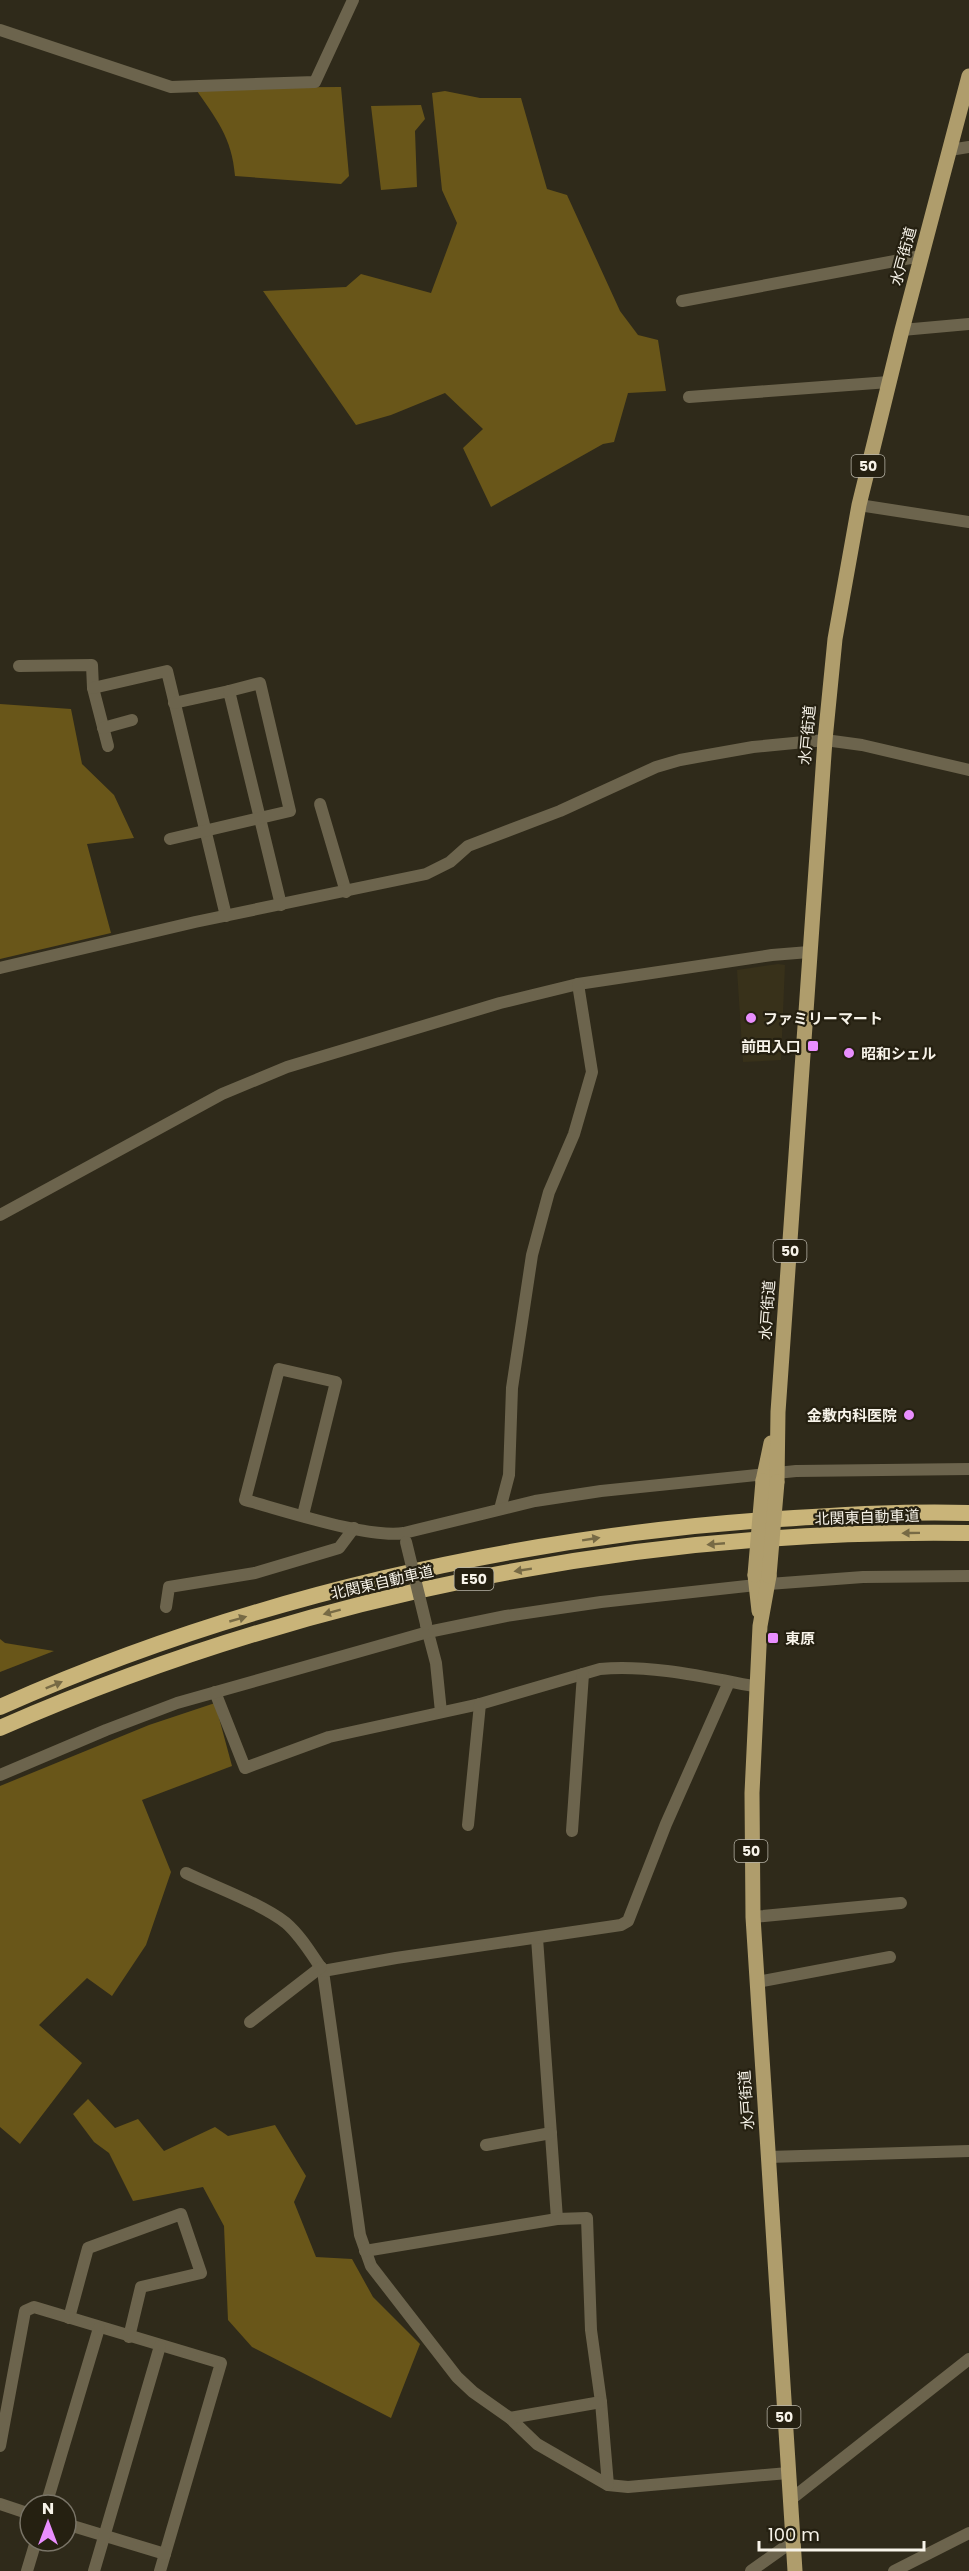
<svg xmlns="http://www.w3.org/2000/svg" width="969" height="2571" viewBox="0 0 969 2571" font-family="Poppins,'Noto Sans JP',sans-serif">
<style>
.built{fill:#38311a}
.forest{fill:#695619}
.lines{fill:none;stroke-linecap:round;stroke-linejoin:round}
.minor{stroke:#6c644d;stroke-width:12}
.major{stroke:#af9d6c;stroke-width:15}
.highway{stroke:#c9b479;stroke-width:16}
.minor-bridge{stroke:#6c644d;stroke-width:12}
.major-bridge{stroke:#af9d6c;stroke-width:15}
.oneway{fill:#776a45}
.poi-dot{fill:#e98efe;stroke:#252011;stroke-width:2}
.labels{text-anchor:middle;dominant-baseline:central;stroke-width:4.5;stroke-linejoin:round;paint-order:stroke}
.shield{fill:#252011;stroke:#b8b4a8;stroke-width:1.5}
.shield-label{font-size:14px;font-weight:bold;fill:#f7f3e9}
.street-label{font-size:15px;fill:#f7f3e9;stroke:#252011}
.poi-label{font-size:15px;font-weight:bold;fill:#f7f3e9;stroke:#252011;text-anchor:start}
</style>
<rect width="100%" height="100%" fill="#2f2a1a"/>
<path class="built" d="M778,964L785,965L781,1060L743,1062L737,970Z"/>
<g class="forest">
<path d="M341,87L349,176L341,184L235,176C232,137 216,119 195,88Z"/>
<path d="M445,91L480,98H521L547,189L567,195L620,311L638,335L658,340L666,391L628,393L614,442L603,444L491,507L463,448L483,429L445,393L391,415L356,425L263,291L346,287L361,274L431,293L457,223L442,190L432,93Z"/>
<path d="M421,105L425,119L415,131L417,187L381,190L371,106Z"/>
<path d="M0,704L71,709L82,764L114,795L134,838L87,844L111,933L0,959Z"/>
<path d="M0,1639L5,1643L54,1651L0,1672Z"/>
<path d="M215,1703L232,1766L142,1800L171,1872L146,1945L112,1996L87,1978L39,2025L82,2063L20,2144L0,2127V1786L149,1725Z"/>
<path d="M88,2099L115,2128L138,2119L164,2151L215,2127L228,2136L275,2125L306,2176L294,2202L316,2257L352,2259L373,2297L420,2344L391,2418L252,2347L228,2320L224,2226L203,2187L133,2201L109,2153L94,2142L73,2114Z"/>
</g>
<g class="lines">
<g class="minor">
<path d="M0,30L171,87L315,82L353,0"/>
<path d="M950,150L969,147"/>
<path d="M682,301L921,256"/>
<path d="M902,330L969,324"/>
<path d="M689,397L889,382"/>
<path d="M859,505L969,522"/>
<path d="M19,666L92,665L93,688L108,746"/>
<path d="M93,688L167,671L226,916"/>
<path d="M174,703L229,691L281,905"/>
<path d="M103,728L132,720"/>
<path d="M320,804L346,892"/>
<path d="M170,839L290,811L260,683L229,691"/>
<path d="M0,968L195,922L426,874L450,862L468,846L560,811L656,767L680,760L753,747L825,740L862,745L969,770"/>
<path d="M0,1215L222,1094L287,1067L500,1003L578,984L772,955L809,952"/>
<path d="M500,1509L509,1475L512,1388L532,1255L549,1192L574,1134L592,1072L578,984"/>
<path d="M303,1515L336,1382L279,1369L245,1500C283,1510 369,1539 404,1533L535,1501L601,1491L796,1471L969,1469"/>
<path d="M166,1607L169,1587L255,1573L339,1548L354,1528"/>
<path d="M426,1625L436,1663L441,1712"/>
<path d="M215,1692L245,1768L329,1737L480,1704L600,1669C650,1664 709,1678 758,1687"/>
<path d="M0,1775L106,1730L177,1703L428,1632L506,1616L601,1602L756,1585L863,1577L969,1576"/>
<path d="M468,1825L480,1704"/>
<path d="M572,1831L583,1674"/>
<path d="M186,1873C215,1887 262,1904 286,1923C301,1936 312,1955 323,1971L360,2235L371,2266L457,2377L473,2392L510,2418L537,2444L608,2485L628,2487L788,2473"/>
<path d="M753,1917L901,1903"/>
<path d="M537,1938L557,2219"/>
<path d="M323,1971L396,1958L621,1925L628,1921L666,1824L729,1682"/>
<path d="M757,1982L890,1957"/>
<path d="M250,2022L321,1967"/>
<path d="M486,2145L551,2133"/>
<path d="M768,2157L969,2151"/>
<path d="M365,2251L557,2219L587,2218L591,2330L601,2402L608,2485"/>
<path d="M69,2318L88,2248L181,2214L201,2273L141,2287L129,2337"/>
<path d="M510,2418L601,2402"/>
<path d="M0,2446L25,2311L34,2307L221,2363L160,2571"/>
<path d="M790,2500L969,2359"/>
<path d="M0,2504L30,2514"/>
<path d="M46,2505L99,2328"/>
<path d="M66,2524L165,2554"/>
<path d="M27,2571L36,2541"/>
<path d="M94,2571L160,2346"/>
<path d="M751,2571L793,2541"/>
<path d="M894,2571L969,2533"/>
</g>
<g class="major">
<path d="M763,1481L771,1443"/>
<path d="M777,1482L778,1412L825,740L835,639L859,505L902,330L969,76"/>
<path d="M755,1575L759,1611"/>
<path d="M769,1576L760,1626L752,1793L753,1917L795,2571"/>
</g>
<g class="highway">
<path d="M0,1707C244,1598 513,1537 779,1519C842,1515 906,1511 969,1513"/>
<path d="M0,1728C303,1595 638,1528 969,1533"/>
</g>
<path class="minor-bridge" d="M406,1542L426,1624"/>
<g class="major-bridge">
<path d="M755,1575L763,1481"/>
<path d="M769,1576L777,1482"/>
</g>
</g>
<defs><path id="oneway-solid" d="M-6-.8H1V-3.2L6.5 0L1 3.2V.8H-6Z" transform="scale(1.5)"/></defs>
<g class="oneway">
<use href="#oneway-solid" transform="translate(911 1533) rotate(179)"/>
<use href="#oneway-solid" transform="translate(591 1539) rotate(-9)"/>
<use href="#oneway-solid" transform="translate(716 1544) rotate(175)"/>
<use href="#oneway-solid" transform="translate(523 1570) rotate(171)"/>
<use href="#oneway-solid" transform="translate(332 1612) rotate(165)"/>
<use href="#oneway-solid" transform="translate(238 1619) rotate(-16)"/>
<use href="#oneway-solid" transform="translate(54 1685) rotate(-22)"/>
</g>
<g class="poi-dot">
<circle cx="751" cy="1018" r="6"/>
<rect x="807" y="1040" width="12" height="12" rx="3"/>
<circle cx="849" cy="1053" r="6"/>
<circle cx="909" cy="1415" r="6"/>
<rect x="767" y="1632" width="12" height="12" rx="3"/>
</g>
<g class="labels">
<g class="shield">
<rect x="851.5" y="455" width="33" height="22" rx="4.5"/>
<rect x="773.5" y="1240" width="33" height="22" rx="4.5"/>
<rect x="454.5" y="1568" width="39" height="22" rx="4.5"/>
<rect x="734.5" y="1840" width="33" height="22" rx="4.5"/>
<rect x="767.5" y="2406" width="33" height="22" rx="4.5"/>
</g>
<g class="shield-label">
<text x="868" y="466">50</text>
<text x="790" y="1251">50</text>
<text x="474" y="1579">E50</text>
<text x="751" y="1851">50</text>
<text x="784" y="2417">50</text>
</g>
<g class="street-label">
<text transform="translate(903 256) rotate(-75)">水戸街道</text>
<text transform="translate(807 735) rotate(-85)">水戸街道</text>
<text transform="translate(767 1310) rotate(-86)">水戸街道</text>
<text transform="translate(867 1517) rotate(-2)">北関東自動車道</text>
<text transform="translate(382 1582) rotate(-13)">北関東自動車道</text>
<text transform="translate(746 2100) rotate(-94)">水戸街道</text>
</g>
<g class="poi-label">
<text x="763" y="1018">ファミリーマート</text>
<text x="801" y="1046" text-anchor="end">前田入口</text>
<text x="861" y="1053">昭和シェル</text>
<text x="897" y="1415" text-anchor="end">金敷内科医院</text>
<text x="785" y="1638">東原</text>
</g>
</g>
<g transform="translate(48 2523)"><circle r="28" fill="#252011" stroke="#797467" stroke-width="1.5"/>
<path d="M0-4.5L10 22L0 15L-10 22Z" fill="#e98efe"/>
<text y="-9" font-size="16" font-weight="bold" text-anchor="middle" fill="#f7f3e9">N</text>
</g>
<path d="M759 2541v9h165v-9" fill="none" stroke="#f7f3e9" stroke-width="3"/>
<text x="768" y="2541" font-size="18" fill="#f7f3e9" stroke="#252011" stroke-width="4.5" paint-order="stroke">100 m</text>
</svg>
